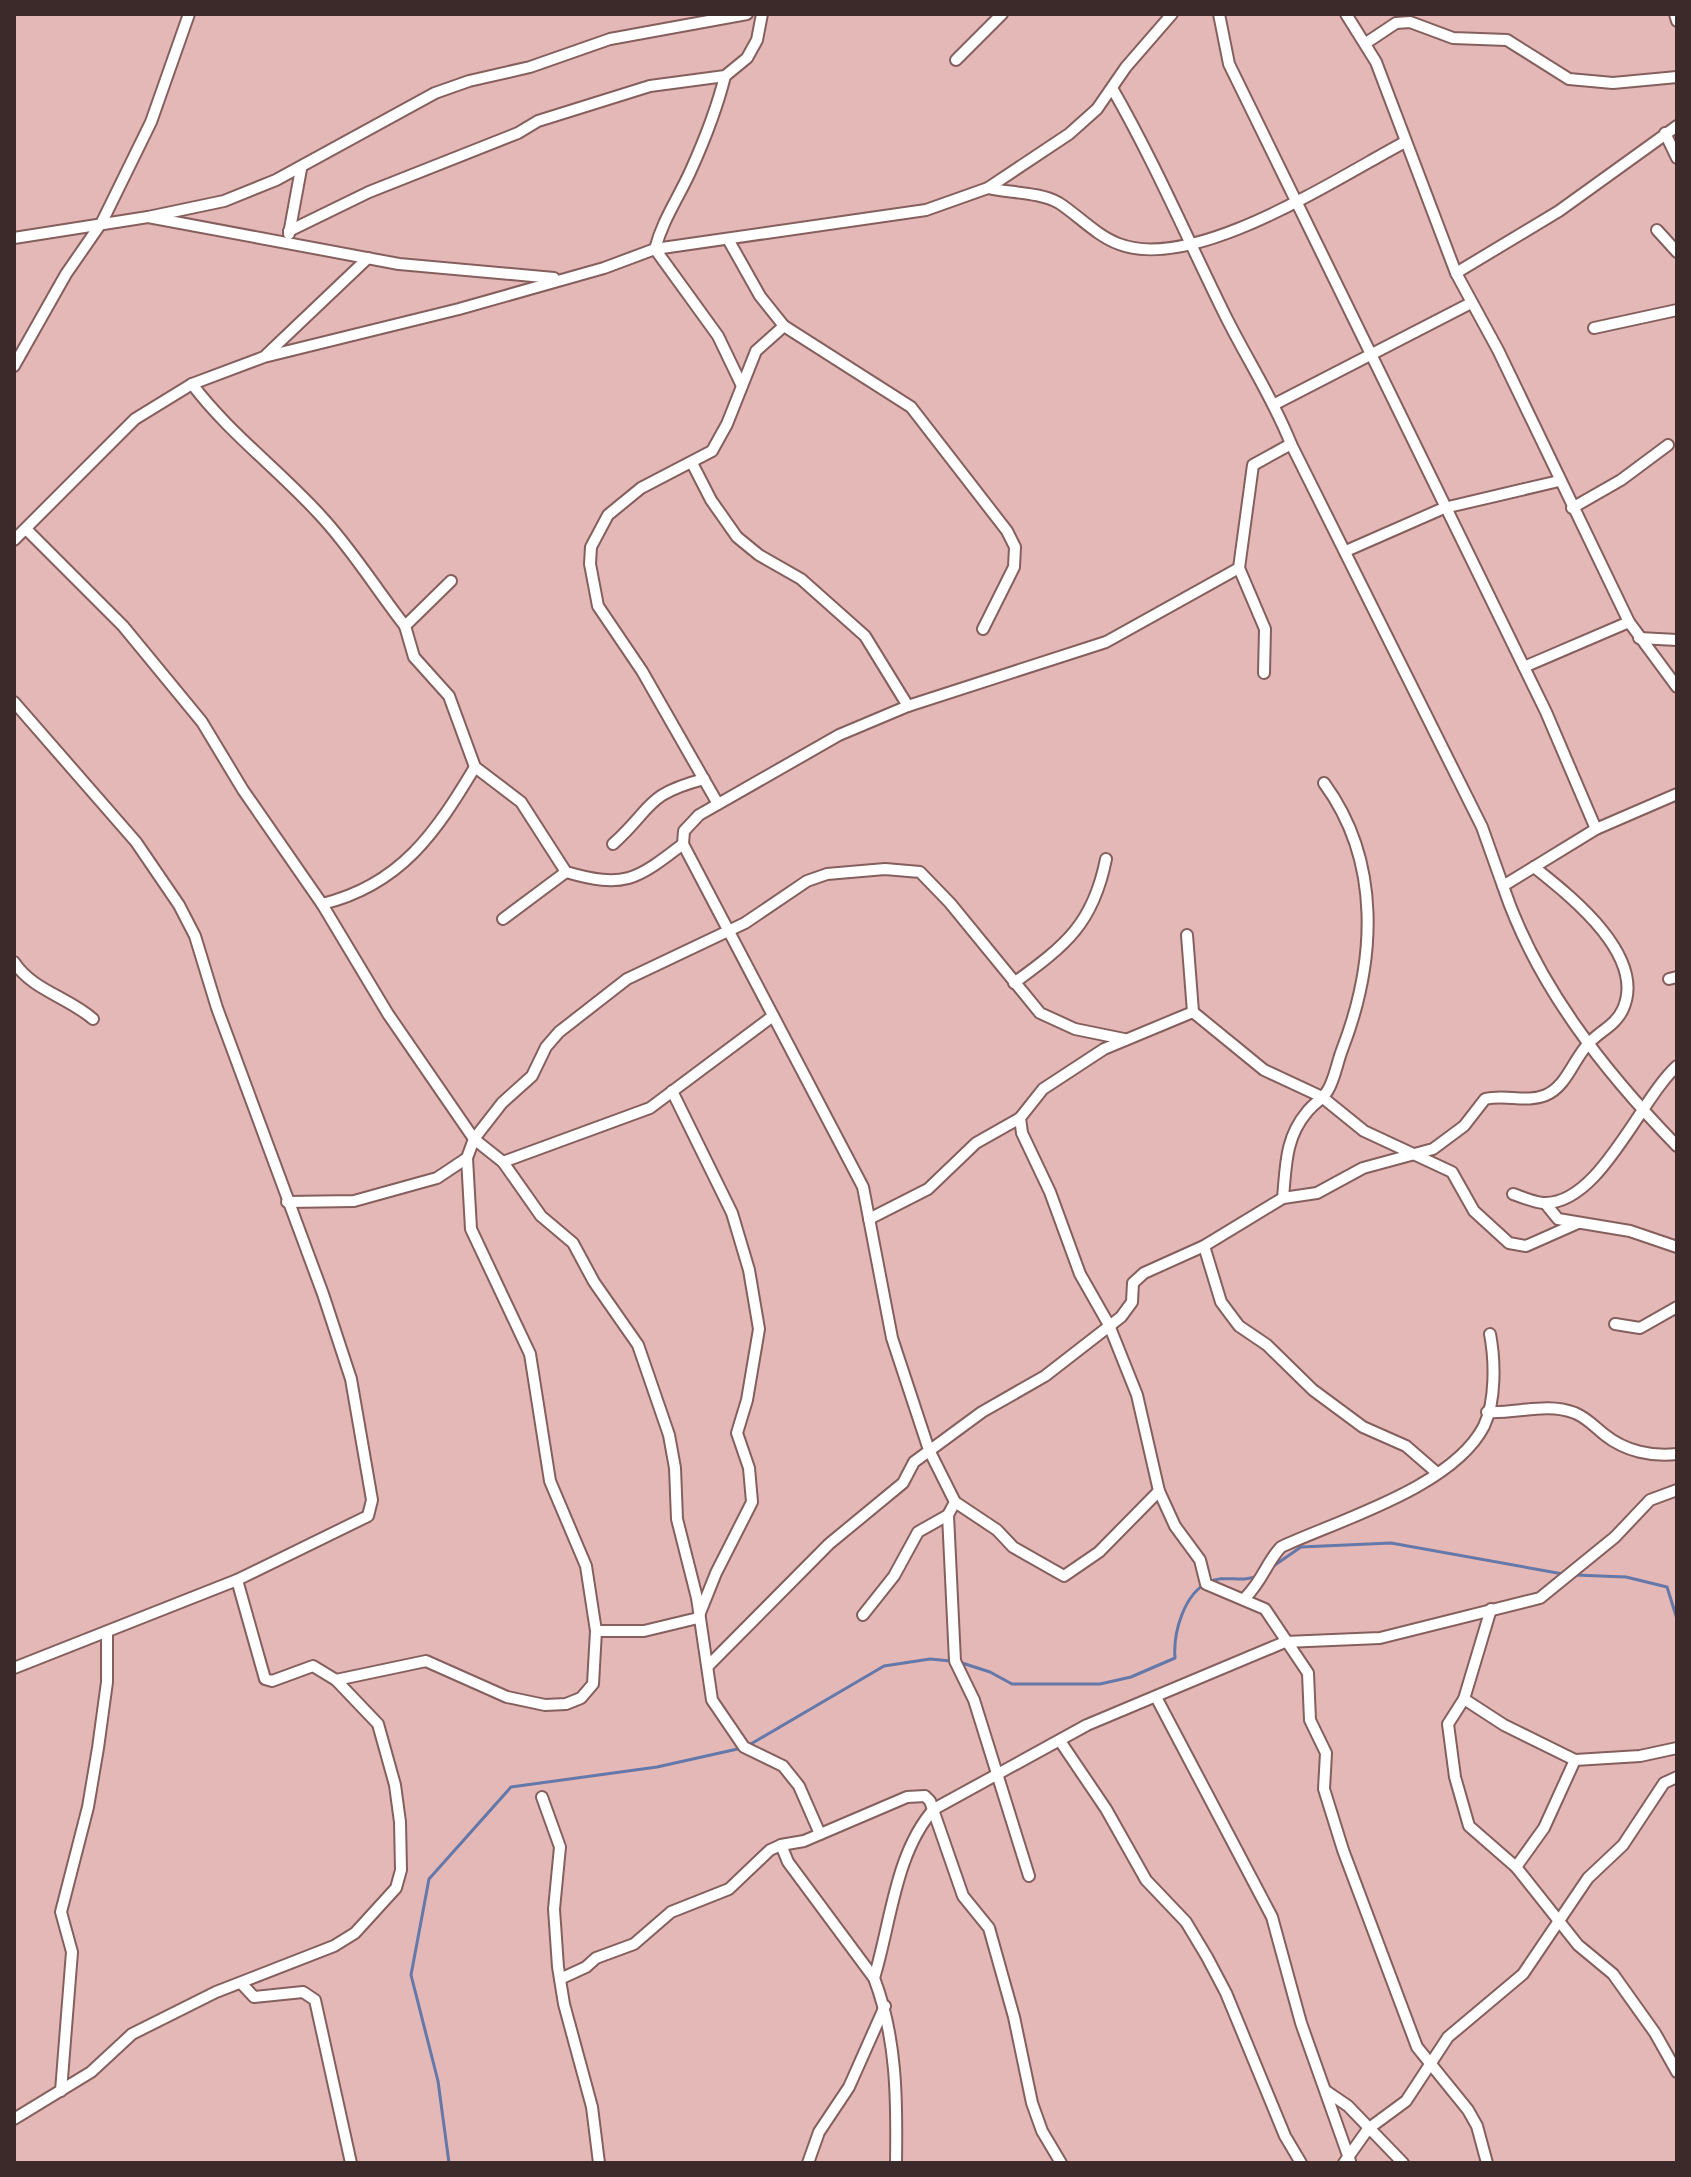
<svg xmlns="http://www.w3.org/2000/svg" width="1691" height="2177" viewBox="0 0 1691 2177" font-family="Figtree,sans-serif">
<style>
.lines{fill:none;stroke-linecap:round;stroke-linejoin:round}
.stream{stroke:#6478aa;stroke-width:3}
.minor-casing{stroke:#855f5d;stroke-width:14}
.minor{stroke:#fff;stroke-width:10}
</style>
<rect width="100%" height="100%" fill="#e4b8b6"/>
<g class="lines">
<g class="stream">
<path d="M1272,1567L1301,1547L1391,1543L1563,1574"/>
<path d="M1575,1575L1626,1577L1667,1587L1677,1619"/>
<path d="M959,1662L990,1672L1012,1684H1100L1131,1677L1175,1658C1173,1633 1184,1593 1209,1582C1225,1574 1243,1584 1259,1575"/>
<path d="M749,1745L884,1666L930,1659L951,1661"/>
<path d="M449,2163L438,2081L411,1975L429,1879L511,1787L657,1767L742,1748"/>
</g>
<g class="minor-casing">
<g id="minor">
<path d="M1219,14L1229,64L1546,712L1596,829"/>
<path d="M1346,14L1376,62L1456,273L1498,350L1629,622L1677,687"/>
<path d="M1675,14L1677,21"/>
<path d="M1366,43L1396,23L1410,22L1453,38L1507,40L1569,79L1613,83L1677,77"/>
<path d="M956,60L1002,14"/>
<path d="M725,76C717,108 705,139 691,170C679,197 663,219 655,249L718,336L742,386"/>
<path d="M1112,88C1154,161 1187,238 1224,313C1246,358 1273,398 1291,444L1482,827L1503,886"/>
<path d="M1665,133L1677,158"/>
<path d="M988,188C1009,193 1040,192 1059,203C1079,216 1097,236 1119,244C1194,273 1337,178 1405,142"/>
<path d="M148,217L224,201L276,180L435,93L469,81L530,67L610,39L747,14"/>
<path d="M1657,230L1677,252"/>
<path d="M289,231L369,192L518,133L538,121L650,86L725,76L747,58L757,40L762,14"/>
<path d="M289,234L301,169"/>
<path d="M14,238L148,217L399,264L554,278"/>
<path d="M1456,273L1559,211L1677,126"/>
<path d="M784,326L911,407L1007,531L1015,547L1014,567L983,629"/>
<path d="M1594,328L1677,310"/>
<path d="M266,355L368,258"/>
<path d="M14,366L66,274L102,222L151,122L189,14"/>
<path d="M192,384C228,432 279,470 320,515C352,549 376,589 405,626"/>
<path d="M1275,404L1471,303"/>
<path d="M692,463L711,500L737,537L759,555L801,579L865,636L908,706"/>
<path d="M1572,508L1621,480L1668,445"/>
<path d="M26,529L123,626L202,722L243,790L322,904L388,1014L474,1139L503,1162L541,1216L573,1243L594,1282L638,1345L669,1435L675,1468L677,1519L697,1598L712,1700L744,1747L783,1766L799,1786L820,1834"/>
<path d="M14,540L135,419L192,384L264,357L459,309L604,268L655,249L926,210L988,188L1069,134L1097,109L1126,67L1172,14"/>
<path d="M1346,551L1444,508L1559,481"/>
<path d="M1239,568L1265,629L1264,673"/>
<path d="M451,581L405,626L414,657L449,696L475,767L521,802L566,872C625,889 636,880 683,844L684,831L699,815L839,735L908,706L1106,642L1239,568L1253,465L1291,444"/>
<path d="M1639,638L1677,640"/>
<path d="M1524,667L1629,622"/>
<path d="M14,702L136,842L179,905L195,936L217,1008L323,1294L351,1379L372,1500L368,1516L237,1580L14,1668"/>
<path d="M1677,794L1596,829L1503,886C1536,985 1605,1072 1677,1146"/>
<path d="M718,804L642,671L598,606L590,564L591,547L608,515L641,488L712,451L727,424L756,351L784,326L760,296L729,241"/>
<path d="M613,844C654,807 644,795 704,779"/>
<path d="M683,844L863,1187L892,1338L929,1450L955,1502L948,1515L918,1532L894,1576L863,1615"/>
<path d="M322,904C401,885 436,832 475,767"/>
<path d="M503,919L566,872"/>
<path d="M1187,935L1193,1012"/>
<path d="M14,962C32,990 68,997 93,1019"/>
<path d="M1669,979L1677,977"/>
<path d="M1014,983C1066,945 1093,924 1106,859"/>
<path d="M503,1162L650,1108L773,1016"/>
<path d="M1513,1194C1522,1197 1533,1202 1543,1203C1599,1206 1640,1099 1677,1066"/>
<path d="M1283,1198C1286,1166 1285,1138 1307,1112C1313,1104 1323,1099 1328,1090C1335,1078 1337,1063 1342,1050C1376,962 1382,862 1324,783"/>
<path d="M287,1202L354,1201L437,1178L467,1158L474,1139L502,1103L532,1076L546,1047L559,1032L627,979L745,923L807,881L827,874L885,869L920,872L950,903L1040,1013L1075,1029L1124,1039"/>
<path d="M1545,1203L1558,1219L1630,1231L1677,1247"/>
<path d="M869,1219L928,1189L976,1143L1020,1118"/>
<path d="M1204,1246L1221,1302L1239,1326L1267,1345L1313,1390L1363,1427L1406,1446L1436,1472"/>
<path d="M1615,1324L1640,1328L1677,1307"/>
<path d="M1487,1412C1516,1414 1546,1402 1575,1413C1587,1418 1595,1427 1605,1435C1625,1451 1652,1457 1677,1454"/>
<path d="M955,1502L997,1530L1013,1547L1064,1576L1099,1552L1159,1491"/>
<path d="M948,1515L955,1661L974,1700L1029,1876"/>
<path d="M1245,1598C1263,1580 1266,1563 1281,1547C1339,1520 1453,1487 1484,1426C1496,1401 1495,1360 1490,1334"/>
<path d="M1491,1609L1464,1699L1504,1725L1575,1760"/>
<path d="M596,1631H644L698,1618L716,1573L752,1502L749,1468L737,1433L747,1400L759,1329L749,1270L732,1213L672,1091"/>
<path d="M708,1666L829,1544L903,1483L914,1462L982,1412L1045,1376L1121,1317L1132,1302L1133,1283L1144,1273L1204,1246L1283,1198L1317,1193L1363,1168L1433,1149L1464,1126L1485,1099C1505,1094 1527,1103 1546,1095C1567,1086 1574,1058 1589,1043C1600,1031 1616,1025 1623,1009C1647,955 1569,895 1534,867"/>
<path d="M336,1680L426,1661L507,1697L545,1705L566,1704L581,1698L593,1684L596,1631L586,1566L550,1481L530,1354L471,1229L467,1158"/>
<path d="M1156,1697L1272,1917L1301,2023L1350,2161"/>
<path d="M1464,1699L1448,1724L1455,1777L1469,1826L1516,1867L1578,1945L1613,1974L1655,2033L1677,2072"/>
<path d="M1060,1741L1106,1809L1146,1880L1186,1922L1207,1957L1226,1993L1285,2136L1301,2163"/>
<path d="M542,1797L560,1847L554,1909L558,1967L564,2004L592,2107L599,2163"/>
<path d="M781,1845L804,1841L907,1797L925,1796L930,1801L963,1896L989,1928L1014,2017L1032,2103L1042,2131L1061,2163"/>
<path d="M1516,1867L1544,1828L1575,1760L1640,1756L1677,1748"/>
<path d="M874,1978C891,1923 895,1853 934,1809L1087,1725L1285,1642L1380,1638L1540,1598L1615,1537L1650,1500L1677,1490"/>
<path d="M560,1979L586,1967L596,1958L634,1944L671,1912L729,1889L770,1850L781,1845L788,1862L874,1978C897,2038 897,2100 896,2163"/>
<path d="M241,1983L254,1997L303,1992L315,2000L351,2163"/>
<path d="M61,2091L72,1952L61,1912L88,1807L98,1748L107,1682V1633"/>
<path d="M1326,2091L1348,2106L1403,2163"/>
<path d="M14,2119L91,2072L132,2034L216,1992L334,1946L355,1933L396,1888L401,1870L400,1822L395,1785L378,1724L336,1680L313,1666L272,1681L265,1679L237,1580"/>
<path d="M808,2163L819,2132L849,2087L885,2006"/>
<path d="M1344,2163L1368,2129L1406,2101L1448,2037L1523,1974L1588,1878L1623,1845L1664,1783L1677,1777"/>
<path d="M1487,2163L1477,2126L1468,2110L1417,2047L1343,1850L1324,1789L1326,1753L1310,1720L1308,1673L1265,1609L1206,1584L1200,1560L1175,1526L1159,1491L1137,1395L1109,1325L1080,1274L1050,1192L1022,1133L1020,1118L1043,1089L1104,1049L1193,1012L1264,1070L1322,1097L1364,1131L1452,1172L1474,1211L1509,1243L1526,1246L1578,1223"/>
</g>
</g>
<use href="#minor" class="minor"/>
</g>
<rect width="1691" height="2177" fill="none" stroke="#3b2a29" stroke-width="32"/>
</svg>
